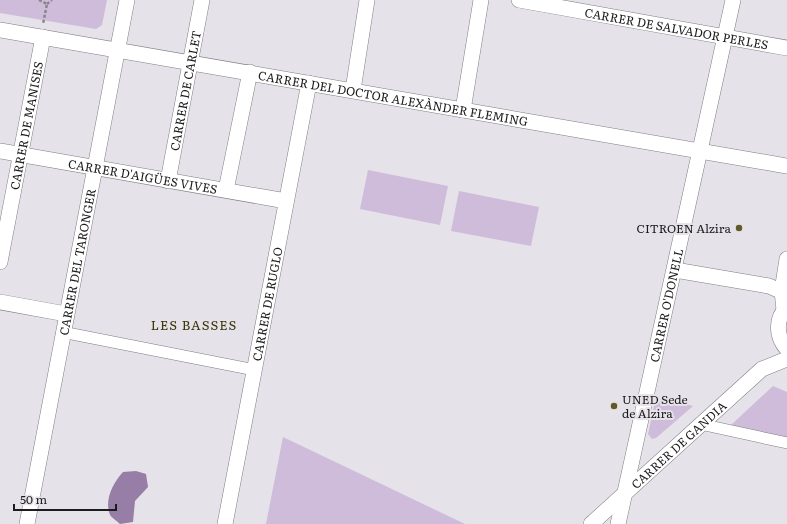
<svg xmlns="http://www.w3.org/2000/svg" width="787" height="524" viewBox="0 0 787 524" font-family="Literata,serif">
<style>
.green{fill:#cebcda}
.water{fill:#977ea7}
.lines{fill:none;stroke-linecap:round;stroke-linejoin:round}
.pedestrian-casing{stroke:#807c82;stroke-width:12}
.minor-casing{stroke:#807c82;stroke-width:16}
.path{stroke:#89868b;stroke-width:2.5;stroke-dasharray:3 2;stroke-linecap:butt}
.pedestrian{stroke:#fff;stroke-width:11}
.minor{stroke:#fff;stroke-width:15}
.poi-dot{fill:#615a27;stroke:#e6e2e9;stroke-width:1.5}
.labels{text-anchor:middle;dominant-baseline:central;stroke-width:4;stroke-linejoin:round;paint-order:stroke}
.street-label{font-size:12px;fill:#1c1b1d;stroke:#e6e2e9}
.poi-label{font-size:12px;fill:#1c1b1d;stroke:#e6e2e9;text-anchor:end}
.neighbourhood-label{font-size:13px;letter-spacing:1px;fill:#3d380d;stroke:#e6e2e9}
</style>
<rect width="100%" height="100%" fill="#e6e2e9"/>
<g class="green">
<path d="M0,0H107L102,25L96,29L0,13Z"/>
<path d="M368,170L448,186L440,225L360,209Z"/>
<path d="M459,191L539,207L531,246L451,231Z"/>
<path d="M773,386L787,392V438L731,425Z"/>
<path d="M656,397L693,406L656,438L652,439L648,434Z"/>
<path d="M283,437L465,524H266Z"/>
</g>
<path class="water" d="M136,471L146,474L148,487L135,501L133,522L120,524C117,521 112,518 110,515C104,500 113,483 123,472Z"/>
<g class="lines">
<g class="pedestrian-casing">
<g id="pedestrian">
<path d="M62,332L255,370"/>
<path d="M700,424L787,443"/>
</g>
</g>
<g class="minor-casing">
<g id="minor">
<path id="s1" d="M519,0L787,48"/>
<path id="s2" d="M0,30L787,166"/>
<path d="M353,90L367,0"/>
<path d="M463,110L481,0"/>
<path id="s3" d="M0,151L286,201"/>
<path id="s4" d="M168,181L202,0"/>
<path d="M226,190L250,72"/>
<path id="s5" d="M0,262L43,37"/>
<path d="M675,270L769,286L787,294"/>
<path d="M0,302L66,314"/>
<path d="M787,307C775,319 776,337 787,349"/>
<path d="M784,310L782,291L787,259"/>
<path id="s6" d="M27,524L127,0"/>
<path id="s7" d="M225,524L309,83"/>
<path id="s8" d="M591,524L762,369L787,359"/>
<path id="s9" d="M618,524L733,0"/>
</g>
</g>
<g class="path">
<path d="M39,0L47,4L43,24"/>
<path d="M47,4L52,0"/>
</g>
<use href="#pedestrian" class="pedestrian"/>
<use href="#minor" class="minor"/>
</g>
<g class="poi-dot">
<circle cx="739" cy="228" r="4"/>
<circle cx="614" cy="406" r="4"/>
</g>
<g class="labels">
<g class="street-label">
<text stroke="none"><textPath href="#s1" startOffset="160">CARRER DE SALVADOR PERLES</textPath></text>
<text stroke="none"><textPath href="#s4" startOffset="92">CARRER DE CARLET</textPath></text>
<text stroke="none"><textPath href="#s2" startOffset="399">CARRER DEL DOCTOR ALEXÀNDER FLEMING</textPath></text>
<text stroke="none"><textPath href="#s5" startOffset="139">CARRER DE MANISES</textPath></text>
<text stroke="none"><textPath href="#s3" startOffset="145">CARRER D'AIGÜES VIVES</textPath></text>
<text stroke="none"><textPath href="#s6" startOffset="267">CARRER DEL TARONGER</textPath></text>
<text stroke="none"><textPath href="#s7" startOffset="224">CARRER DE RUGLO</textPath></text>
<text stroke="none"><textPath href="#s9" startOffset="224">CARRER O'DONELL</textPath></text>
<text stroke="none"><textPath href="#s8" startOffset="118">CARRER DE GANDIA</textPath></text>
</g>
<g class="poi-label">
<text x="731" y="228">CITROEN Alzira</text>
<text x="622" y="399" text-anchor="start">UNED Sede<tspan x="622" dy="14">de Alzira</tspan></text>
</g>
<g class="neighbourhood-label">
<text x="194" y="324">LES BASSES</text>
</g>
</g>
<path d="M14 504v6h102v-6" fill="none" stroke="#1c1b1d" stroke-width="2"/>
<text x="20" y="504" font-size="12" fill="#1c1b1d" stroke="#e6e2e9" stroke-width="3" paint-order="stroke">50 m</text>
</svg>
